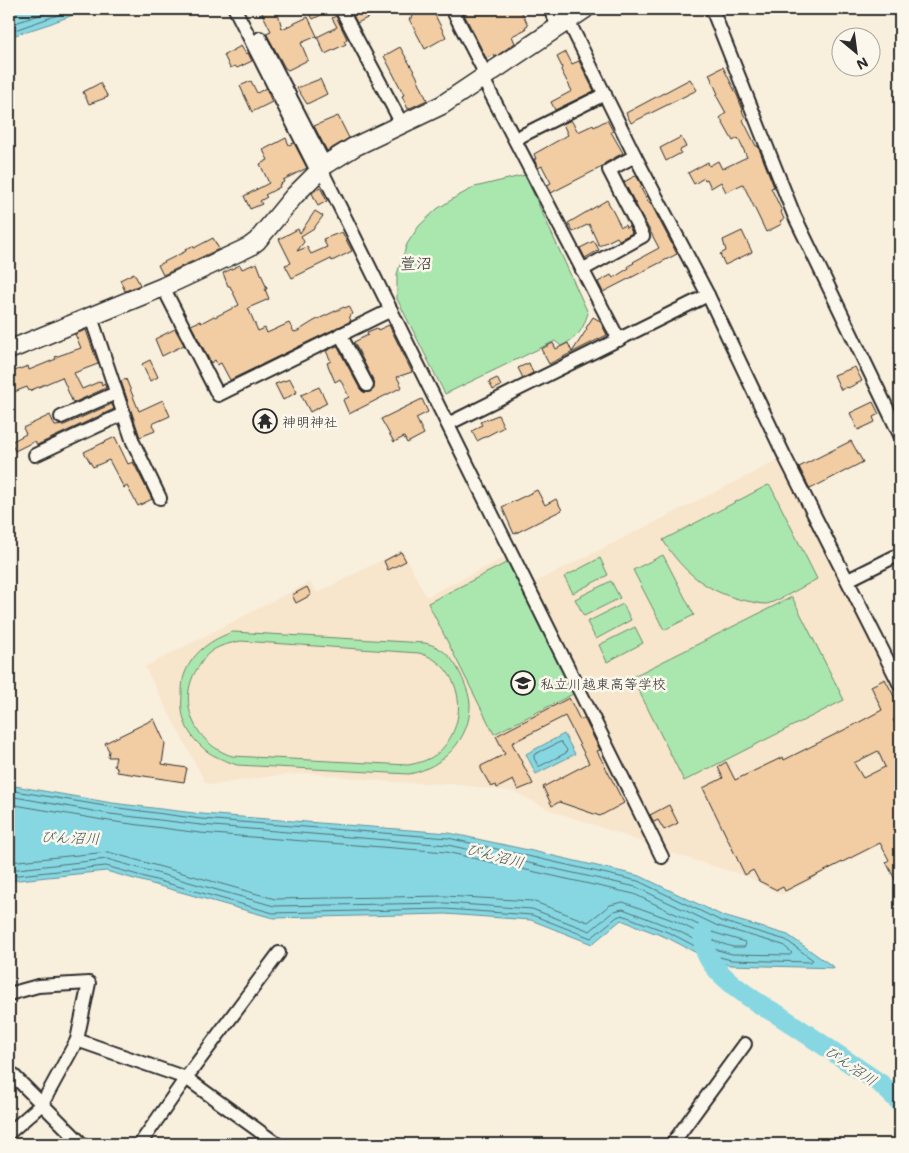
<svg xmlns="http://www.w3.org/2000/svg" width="909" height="1153" viewBox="0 0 909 1153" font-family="Mali,'Klee One',sans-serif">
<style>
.built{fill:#f7e5cc}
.green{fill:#aae7ae;stroke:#6a896c;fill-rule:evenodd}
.water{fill:#87d7e2;stroke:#629299}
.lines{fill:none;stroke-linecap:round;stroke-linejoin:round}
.shore{stroke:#507074;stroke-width:1}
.river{stroke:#87d7e2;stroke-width:20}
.building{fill:#f2cda3;stroke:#2b2b2b;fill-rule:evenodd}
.street-casing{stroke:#2b2b2b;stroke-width:16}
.secondary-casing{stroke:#2b2b2b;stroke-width:21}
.street{stroke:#fbf7ec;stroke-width:12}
.secondary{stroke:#fbf7ec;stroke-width:18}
.labels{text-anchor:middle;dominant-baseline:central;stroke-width:5;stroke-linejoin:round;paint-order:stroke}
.poi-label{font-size:14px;fill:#2b2b2b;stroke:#fbf7ec;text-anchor:start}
.water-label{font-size:15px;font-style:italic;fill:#425659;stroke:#fbf7ec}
.quarter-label{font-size:16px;fill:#2b2b2b;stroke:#fbf7ec}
</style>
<rect width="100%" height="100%" fill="#f9efdd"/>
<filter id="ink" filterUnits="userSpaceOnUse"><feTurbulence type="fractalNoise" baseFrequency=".02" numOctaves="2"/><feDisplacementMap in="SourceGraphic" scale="10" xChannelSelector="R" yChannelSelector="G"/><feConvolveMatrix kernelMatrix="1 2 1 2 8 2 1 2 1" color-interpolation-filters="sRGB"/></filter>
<g filter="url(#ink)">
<path class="built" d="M777,461L780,462L900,700V834L781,895L749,877L668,852L615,832L550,810L515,792L453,784L395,782L308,773L272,776L212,785L205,782L145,667L310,582L317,593L402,550L426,597L508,556L524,588Z"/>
<g class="green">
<path d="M525,175L588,313C582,332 578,337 561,346L555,341L445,394L397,299V274L407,244L419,226L437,209L456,197L475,187Z"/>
<path d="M768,485L771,487L817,579C808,584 773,604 766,604C760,604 753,602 747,601C710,594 682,572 663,540Z"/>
<path d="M663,555L694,615L664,630L633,570Z"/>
<path d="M600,558L608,575L573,593L564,577Z"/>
<path d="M508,562L575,693L494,734L428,603Z"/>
<path d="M611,581L620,598L584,616L575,599Z"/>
<path d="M792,597L844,700L684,781L632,677Z"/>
<path d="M623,604L631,620L596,639L587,622Z"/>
<path d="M635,627L643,643L607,662L599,645Z"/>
<path d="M233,632L425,643C443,647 453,658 461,675C465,684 469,693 470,704C471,739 442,768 409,774L237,765C224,760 210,756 200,745C186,732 180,715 182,696C182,689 182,680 185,673C193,652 212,639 233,632ZM241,641L419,653C463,665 471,722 439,752C430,760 419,763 408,765L232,756C194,744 175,699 199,666C202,662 205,656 209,653C217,646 230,643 241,641Z"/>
</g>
<g class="water">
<path d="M9,9H119L112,13L81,12L49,24L9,37Z"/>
<path d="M564,734L575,754L536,774L526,754Z"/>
<path d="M9,785L112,803L202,814L449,833L528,850L640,876L723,916L788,935L835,968L730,965L710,960L668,938L621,920L592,944L531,920L445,914L273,918L106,871L9,881Z"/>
</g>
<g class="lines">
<g class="shore">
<path d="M9,25L58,9"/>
<path d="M9,32L75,9"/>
<path d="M561,742L567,750L566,753L540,766H538L534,758V755Z"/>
<path d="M9,790L111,807L201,819L448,838L638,881L721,921L786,940L813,960L810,962L731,960L712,955L670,933L622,915L617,917L591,938L532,915L445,909L273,913L106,866L9,876"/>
<path d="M9,796L110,814L201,825L448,845L636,887L718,926L783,945L792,953L790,955L732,954L714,949L672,928L623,909L614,911L590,931L532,909L445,903L274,906L107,859L9,870"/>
<path d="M9,804L109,821L200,833L446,852L634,894L715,933L745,942L746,945L744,947H733L717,942L675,921L623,902L610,905L588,922L532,901L445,896L275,899L108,852L9,862"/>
</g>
<path class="river" d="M703,934C703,942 704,950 708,957C718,977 757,1004 777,1014L881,1084L900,1102"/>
</g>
<g class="building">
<path d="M260,9H277L282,29L308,17L317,36L301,43L308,60L288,70L285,68L266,33L271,31Z"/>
<path d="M307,9H333L313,19Z"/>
<path d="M350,9H386L357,23Z"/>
<path d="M408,9H432L446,37L425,49L409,19L413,17Z"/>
<path d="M474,9H520L528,25L525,27L526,29L512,36L515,43L495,57L494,55L486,58L464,14Z"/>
<path d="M336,16L347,39L344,41L346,44L325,54L317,37L337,27L332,18Z"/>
<path d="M241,46L246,54L248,53L252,61L237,68L235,66L230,68L224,55Z"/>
<path d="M400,47L416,75L427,100L408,109L402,96L404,95L384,56Z"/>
<path d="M566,52L572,64L579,61L594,91L555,110L551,102L572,91L561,70L562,67L557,57Z"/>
<path d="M723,67L737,95L743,110L742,111L745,117L743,120L756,146H758L774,187L771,188L782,211L781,212L784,219L780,221L782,224L766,232L743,184L726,192L721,182L711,188L707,179L705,180L704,178L694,184L688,173L708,162L709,166L718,161L722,169L747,157L738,138L733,141L720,118L726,113L716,95L718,94L709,74Z"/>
<path d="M320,79L327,94L307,104L297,88Z"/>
<path d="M690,79L697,90L631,123L626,113Z"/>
<path d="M251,81L257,93L266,88L272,102L252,112L240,86Z"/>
<path d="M100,83L108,97L89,104L83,92Z"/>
<path d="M338,116L349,138L327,151L314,126Z"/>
<path d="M571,120L578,132L593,125L594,127L607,120L613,131L611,132L623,153L605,163L602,167L592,172L551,193L547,185L551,183L542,166L538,168L534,159H536L534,154L568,135L563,124Z"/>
<path d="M681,137L686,147L680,150L681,153L666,161L660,148Z"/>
<path d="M286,138L289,145L294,143L307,168L283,180L284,182L279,185L280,187L265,195L267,197L260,201L262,204L250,209L244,196L269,183L260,164L268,160L263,150Z"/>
<path d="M635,176L637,177L642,186L640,187L649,203L650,202L677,254L603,292L598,282L611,275L613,278L629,268L628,266L634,263L633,262L659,248L624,182Z"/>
<path d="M320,187L327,201L318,206L312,193Z"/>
<path d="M607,200L621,227L625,225L626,228L629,226L632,233L619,240L617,237L599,246L589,224L573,232L568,223Z"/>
<path d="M315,211L323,216L314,228L301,236L304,242L297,251L307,247L311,254L327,247L323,239L342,232L352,251L332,261L331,259L292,278L285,265L291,263L279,239L298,229L300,233Z"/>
<path d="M742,231L752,252L725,265L720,254L726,251L723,240Z"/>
<path d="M213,238L219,249L163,275L158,265L186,251L185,249L193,246L194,248Z"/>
<path d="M594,241L599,250L585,258L580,248Z"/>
<path d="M257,263L267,289H265L269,299L248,308L258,331L265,328L267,333L289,323L294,332L298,331L314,321L344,307L345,308L349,306L353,314L349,316L351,321L230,380L221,363L217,365L215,360L211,363L191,325L200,321L201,323L214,316L215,317L239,305L230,286H228L223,273L240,265L242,269Z"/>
<path d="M134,273L140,285L125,291L120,280Z"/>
<path d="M593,317L600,321L607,335L549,364L541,349L553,343L556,349L568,343L572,352L587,329L586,328Z"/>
<path d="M389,325L412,372L397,377L402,387L349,414L343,400L349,397L340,379L335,382L327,363L331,361L326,351L337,346L360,389L363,392H370L374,389V382L354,342L368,335L367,332L377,328L378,330Z"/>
<path d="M175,329L184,345L162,356L155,339Z"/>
<path d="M86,330L98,364L74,373L82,389L101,381L102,385L104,383L106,388L73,403L62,377L29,391L27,387L9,394V373L28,366L29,370L56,359L55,357L81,348L75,334Z"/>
<path d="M150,360L158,377L150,381L142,364Z"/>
<path d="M529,363L533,373L523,378L518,368Z"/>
<path d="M855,367L862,381L848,388L847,387L841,390L834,375Z"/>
<path d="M497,378L501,386L493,390L489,382Z"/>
<path d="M126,379L139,411L163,400L170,416L152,424L155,431L140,437L121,381Z"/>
<path d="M290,379L297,392L283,400L275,384Z"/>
<path d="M319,387L327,403L310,412L301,395Z"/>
<path d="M422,399L428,412L416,418L424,434L407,443L404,437L394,442L381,419Z"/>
<path d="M873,402L879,414L873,417L875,422L858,430L850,413Z"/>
<path d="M112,404L114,409L37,445L35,441L15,451L11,442L26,434L23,428L50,415L55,426L64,425Z"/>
<path d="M498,415L504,427L477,441L472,431L482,425L480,422Z"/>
<path d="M115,437L128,464L133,462L152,499L138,506L127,486L124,488L109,460L93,467L84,452Z"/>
<path d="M851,441L863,462L810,489L799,467Z"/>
<path d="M537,490L545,505L556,499L562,510L514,534L502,507Z"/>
<path d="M401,552L406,561L388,570L384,561Z"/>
<path d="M307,587L311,595L296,603L292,595Z"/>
<path d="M885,679L897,702L900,701V716L893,720L900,733V889L886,862L889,860L880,843L785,891L783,887L777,890L759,881L753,870L745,875L703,788L723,778L718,767L726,762L735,780L783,757L784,760L854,725L882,710L871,686ZM878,751L885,767L863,778L854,763Z"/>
<path d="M569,698L580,720L584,718L600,750L597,751L624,803L600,816L559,802L552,806L543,787L589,763L565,716L512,743L533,784L518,790L513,780L497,788L496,785L491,787L481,769V766L505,754L496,736Z"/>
<path d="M154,719L165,743L162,764L187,768L184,782L117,772V768L114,766L116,757H108L109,751L105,743Z"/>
<path d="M669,805L678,823L664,830L658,820L654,822L650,815Z"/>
</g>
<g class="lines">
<g class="street-casing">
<g id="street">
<path d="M235,9L318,173"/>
<path d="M341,9L402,124"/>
<path d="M452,9L486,75"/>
<path d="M550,9L558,26"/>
<path d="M712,9L794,215L900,435"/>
<path d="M568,20L635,156L708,295L785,457L900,685"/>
<path d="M260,38L325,165"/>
<path d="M482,77L619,340"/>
<path d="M515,139L605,94"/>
<path d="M321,169L662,857"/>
<path d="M582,270L643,236L609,170L635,156"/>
<path d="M163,287L218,395L391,310"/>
<path d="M91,317L133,442L160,498"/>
<path d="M340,334L367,385"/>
<path d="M61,417L116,393"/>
<path d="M448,424L708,295"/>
<path d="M35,455L123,414"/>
<path d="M848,580L900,554"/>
<path d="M9,994L38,986L89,983L77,1040L42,1104L9,1133"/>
<path d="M77,1040L186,1078L277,1144"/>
<path d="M9,1071L82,1144"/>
<path d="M140,1144L186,1078L279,953"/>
<path d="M672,1144L745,1044"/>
</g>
</g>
<g class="secondary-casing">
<path id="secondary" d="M9,350L163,287L249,247L257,241L294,196L325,165L354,147L442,105L585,9"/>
</g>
<use href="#street" class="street"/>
<use href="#secondary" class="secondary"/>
</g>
</g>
<defs>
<g id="temple-ring" transform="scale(1.25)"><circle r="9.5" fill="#fbf7ec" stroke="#2b2b2b" stroke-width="1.5"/><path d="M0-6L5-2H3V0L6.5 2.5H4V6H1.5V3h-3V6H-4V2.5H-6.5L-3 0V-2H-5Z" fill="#2b2b2b"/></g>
<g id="school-ring" transform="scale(1.25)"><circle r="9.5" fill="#fbf7ec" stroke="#2b2b2b" stroke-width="1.5"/><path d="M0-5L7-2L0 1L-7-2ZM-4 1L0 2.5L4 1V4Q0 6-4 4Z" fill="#2b2b2b"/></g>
</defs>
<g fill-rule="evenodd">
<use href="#temple-ring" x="265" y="421"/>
<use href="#school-ring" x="523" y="683"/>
</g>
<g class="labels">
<g class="poi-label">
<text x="282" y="421">神明神社</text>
<text x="540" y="683">私立川越東高等学校</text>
</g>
<g class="water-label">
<text transform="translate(70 837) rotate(2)">びん沼川</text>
<text transform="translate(495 855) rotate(14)">びん沼川</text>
<text transform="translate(851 1065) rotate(34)">びん沼川</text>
</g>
<g class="quarter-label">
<text x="416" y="262">萱沼</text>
</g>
</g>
<rect width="909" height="1153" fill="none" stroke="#fbf7ec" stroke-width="30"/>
<rect x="15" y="15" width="879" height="1123" fill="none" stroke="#2b2b2b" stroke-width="2" filter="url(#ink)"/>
<g transform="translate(856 52) rotate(151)"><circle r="24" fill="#fbf7ec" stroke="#a8a59f"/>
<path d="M0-4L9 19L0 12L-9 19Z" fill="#2b2b2b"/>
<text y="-8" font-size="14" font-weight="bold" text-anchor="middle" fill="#2b2b2b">N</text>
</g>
</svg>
